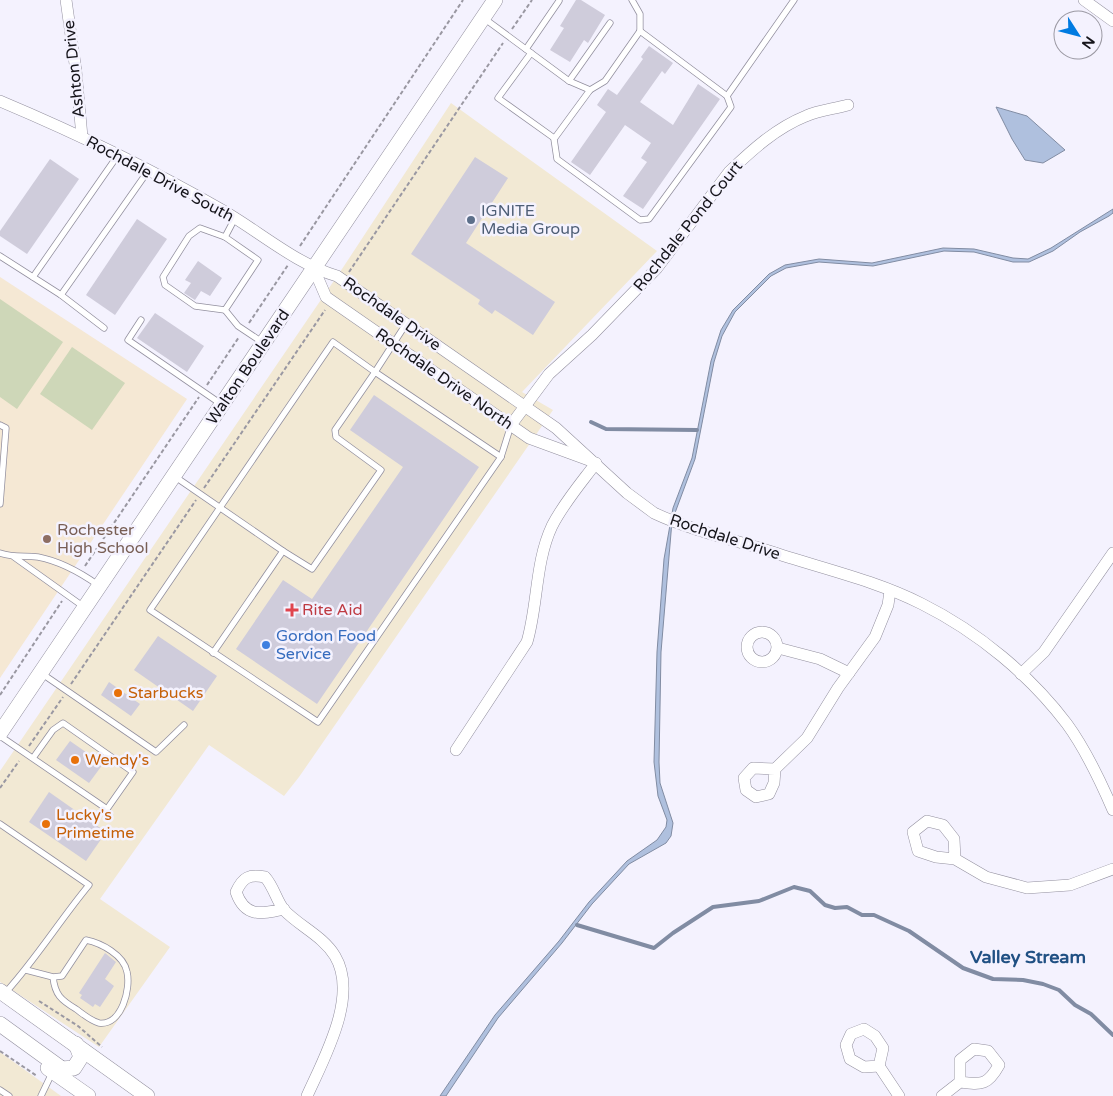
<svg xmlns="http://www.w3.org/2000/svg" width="1113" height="1096" viewBox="0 0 1113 1096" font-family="'Varela Round',sans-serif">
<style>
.commercial{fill:#f2e9d4}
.education{fill:#f5e8d4}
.green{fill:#ced7b8}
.water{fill:#afc0de;stroke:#818ca3}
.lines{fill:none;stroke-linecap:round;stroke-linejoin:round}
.stream{stroke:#818ca3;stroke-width:4}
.building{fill:#cfccdb}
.service-casing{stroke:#93909f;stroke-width:7}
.minor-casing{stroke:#93909f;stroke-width:12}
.secondary-casing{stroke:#93909f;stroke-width:16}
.path{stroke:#9a98a2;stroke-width:2;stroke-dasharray:4 2.5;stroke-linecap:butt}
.service{stroke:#fff;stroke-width:5.5}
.minor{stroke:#fff;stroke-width:11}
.secondary{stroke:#fff;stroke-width:15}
.service-dot{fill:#5c6f8a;stroke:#f4f2fe;stroke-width:2}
.education-dot{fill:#8d6e63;stroke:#f4f2fe;stroke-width:2}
.health-dot{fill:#e0444e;stroke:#f4f2fe;stroke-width:2}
.shop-dot{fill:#3f7fe0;stroke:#f4f2fe;stroke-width:2}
.food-dot{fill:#e8710a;stroke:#f4f2fe;stroke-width:2}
.labels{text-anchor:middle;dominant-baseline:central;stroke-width:5;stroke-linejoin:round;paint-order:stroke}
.street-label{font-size:16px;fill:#15141a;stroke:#f4f2fe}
.service-label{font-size:16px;fill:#4e5e75;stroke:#f4f2fe;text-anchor:start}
.education-label{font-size:16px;fill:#785e54;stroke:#f4f2fe;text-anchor:start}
.health-label{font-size:16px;fill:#be3a42;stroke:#f4f2fe;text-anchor:start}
.shop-label{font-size:16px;fill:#366cbe;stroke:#f4f2fe;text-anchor:start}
.food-label{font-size:16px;fill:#c56008;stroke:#f4f2fe;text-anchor:start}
.neighbourhood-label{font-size:18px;font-weight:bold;fill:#205083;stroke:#f4f2fe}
</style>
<rect width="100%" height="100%" fill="#f4f2fe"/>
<g class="commercial">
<path d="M451,103L657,251L522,392L553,410L299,777L284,796L209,745L100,899L170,947L99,1047L0,982V771L344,266Z"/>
<path d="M0,1052L61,1096H0Z"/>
</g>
<path class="education" d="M0,277L187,399L0,678Z"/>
<g class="green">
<path d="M0,299L63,342L17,409L0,397Z"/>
<path d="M72,347L125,383L92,430L40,394Z"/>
</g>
<g class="water">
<path d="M996,107L1027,116L1065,150L1043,163L1025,160L1012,139Z"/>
<path d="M1113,209V213L1109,216L1080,232L1053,251L1029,262H1013L974,252L944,251L873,266L819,262L786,268L771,276L735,312L722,336L714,362L695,459L672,521L661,652L659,762L660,783L673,823L671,836L666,843L629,864L592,904L562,943L498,1018L446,1096H440L495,1015L559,941L589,902L627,861L657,840L666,827L667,820L658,796L654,762L657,652L664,559L673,508L692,458L711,361L721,330L733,310L769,274L785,265L819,259L872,263L943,248L974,249L1013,258L1028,259L1051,248Z"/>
</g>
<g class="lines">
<g class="stream">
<path d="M591,422L606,429L697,430"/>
<path d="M577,925L654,948L673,933L713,907L759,901L794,887L810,891L825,905L835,908L847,907L862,915H874L909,931L963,968L993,979L1023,980L1043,984L1059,990L1075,1005L1091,1014L1113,1035"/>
</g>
</g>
<g class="building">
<path d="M576,0H581L605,15L588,43L584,40L570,62L550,50L564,28L560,26Z"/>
<path d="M649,46L673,63L665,74L662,71L640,102L673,125L698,84L720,99L643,209L623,196L647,162L641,158L651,143L625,125L590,175L571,162L606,112L597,105L608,89L617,95L643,59L641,57Z"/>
<path d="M475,157L508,178L466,243L555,302L533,335L495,310L492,314L478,304L480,300L411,254Z"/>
<path d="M50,159L79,179L27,254L0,236V231Z"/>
<path d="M137,219L167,239L115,315L86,295Z"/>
<path d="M198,261L222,278L210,296L201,291L195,300L184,293L191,283L185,280Z"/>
<path d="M155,313L204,346L187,372L137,338Z"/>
<path d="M374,395L479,467L317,704L236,649L283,580L312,599L403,467L350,430Z"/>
<path d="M158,636L217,676L193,711L134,670Z"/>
<path d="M109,682L140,704L131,716L101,695Z"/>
<path d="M70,741L103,764L89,783L56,760Z"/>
<path d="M49,792L106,832L86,861L29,822Z"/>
<path d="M105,953L116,962L105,979L114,986L100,1007L95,1004L93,1007L80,998L82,995L79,993Z"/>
</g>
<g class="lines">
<g class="service-casing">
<g id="service">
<path d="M632,0L640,14V31"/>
<path d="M485,19L569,81L590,90"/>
<path d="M640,31L727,96L731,107L649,219L640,220L557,159L554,139L590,90L605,81Z"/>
<path d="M526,49L559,1"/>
<path d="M531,53L498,98L554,138"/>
<path d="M569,81L610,23"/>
<path d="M727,96L794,0"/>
<path d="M235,218L225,237L258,260L225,310L238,326L262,342"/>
<path d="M0,256L61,295L104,328"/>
<path d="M33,277L118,155"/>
<path d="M61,295L148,171"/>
<path d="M225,310L195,306L165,285L163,277L189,236L200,228L225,237"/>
<path d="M141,320L128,340L221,404"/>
<path d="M406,324L375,372L333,342L150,610L318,722L501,457L511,425"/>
<path d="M0,425L6,428L0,504"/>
<path d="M174,476L283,551"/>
<path d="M0,553C15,558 25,555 38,557C59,561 81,573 98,585"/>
<path d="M14,557L84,607"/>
<path d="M213,653L283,551L312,569L381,470L336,437L335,430L375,372L501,457"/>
<path d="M41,673L156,752L184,725"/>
<path d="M0,736L107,809L133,772L63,723L53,730L33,758"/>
<path d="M0,824L89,885C60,920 36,959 6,992"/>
<path d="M26,970L53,977L62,976L86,940C101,943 124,955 127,972C131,988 122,1026 99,1023C91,1021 83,1014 76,1009C61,1000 55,995 53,977"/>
<path d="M0,1090L9,1096"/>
<path d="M41,1096L52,1073"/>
</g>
</g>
<g class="minor-casing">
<g id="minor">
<path d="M66,0L76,71L82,137"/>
<path d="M1084,0L1113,21"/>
<path d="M0,101C76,133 151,169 222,210C260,232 296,264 337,276L556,428L627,493L654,513C690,530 731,539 769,551C820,568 875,580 922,604C978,632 1030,675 1067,724C1086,750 1100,780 1113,810"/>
<path d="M314,269L326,297L529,438L589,460"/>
<path d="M511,425L549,374L592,335L657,268L729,172C752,150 776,128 806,116C819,110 834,109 848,105"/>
<circle cx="762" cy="647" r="15"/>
<path d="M778,648L820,659L849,673"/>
<path d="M1021,674L1044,652L1113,553"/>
<path d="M456,750L527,642C538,605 535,562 552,526C563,504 581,483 596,463"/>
<path d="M775,769L753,768L744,778L746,790L756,797L769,794L774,783L775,769L807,738L838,688L875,637L888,605L890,591"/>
<path d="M955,859L954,839L943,825L927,821L913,832L918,851L936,857L955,859L986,877L1027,888L1070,885L1113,869"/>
<path d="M284,909C261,914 245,918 236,892C243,877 249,874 265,877C274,887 276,900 284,910C299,926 323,936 335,956C359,996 324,1058 307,1096"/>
<path d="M864,1029L875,1036L883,1048L879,1066L864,1067L850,1059L846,1045L851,1034Z"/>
<path d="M879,1066L899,1096"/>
<path d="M942,1096L960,1082C982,1085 988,1085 999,1065L988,1051L974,1049L960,1060V1082"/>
</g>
</g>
<g class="secondary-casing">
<g id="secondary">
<path d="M0,733L495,0"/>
<path d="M0,991L147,1096"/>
<path d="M0,1024L62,1069L74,1068L81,1057L76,1044"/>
<path d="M48,1068L88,1096"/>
</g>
</g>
<g class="path">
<path d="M512,29L532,0"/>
<path d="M300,246L463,0"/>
<path d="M349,272L503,43"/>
<path d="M249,323L288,265"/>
<path d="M207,385L239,337"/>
<path d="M204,488L325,310"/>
<path d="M85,566L199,397"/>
<path d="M71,684L196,500"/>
<path d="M0,695L62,601"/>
<path d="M29,746L63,697"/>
<path d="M0,788L19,761"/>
<path d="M39,1001L78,1026L102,1047"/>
<path d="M0,1051L37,1076"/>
</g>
<use href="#service" class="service"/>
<use href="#minor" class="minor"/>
<use href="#secondary" class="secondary"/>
</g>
<circle class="service-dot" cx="471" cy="220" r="5"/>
<circle class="education-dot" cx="47" cy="539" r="5"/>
<path class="health-dot" d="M289.5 602.5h5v5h5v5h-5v5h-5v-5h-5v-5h5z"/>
<circle class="shop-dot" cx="266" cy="645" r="5"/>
<g class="food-dot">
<circle cx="118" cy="693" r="5"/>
<circle cx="75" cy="760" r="5"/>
<circle cx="46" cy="824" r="5"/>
</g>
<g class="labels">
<g class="street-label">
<text transform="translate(74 69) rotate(-96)">Ashton Drive</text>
<text transform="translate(160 179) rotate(28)">Rochdale Drive South</text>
<text transform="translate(688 226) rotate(-51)">Rochdale Pond Court</text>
<text transform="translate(392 314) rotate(35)">Rochdale Drive</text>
<text transform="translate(248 367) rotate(-56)">Walton Boulevard</text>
<text transform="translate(444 379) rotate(35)">Rochdale Drive North</text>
<text transform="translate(725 537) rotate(18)">Rochdale Drive</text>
</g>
<g class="service-label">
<text x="481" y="211">IGNITE<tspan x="481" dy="18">Media Group</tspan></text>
</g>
<g class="education-label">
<text x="57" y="530">Rochester<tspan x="57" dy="18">High School</tspan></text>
</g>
<g class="health-label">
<text x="302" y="610">Rite Aid</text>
</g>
<g class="shop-label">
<text x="276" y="636">Gordon Food<tspan x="276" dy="18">Service</tspan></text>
</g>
<g class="food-label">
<text x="128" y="693">Starbucks</text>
<text x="85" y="760">Wendy's</text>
<text x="56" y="815">Lucky's<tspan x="56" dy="18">Primetime</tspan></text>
</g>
<g class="neighbourhood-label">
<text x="1028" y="957">Valley Stream</text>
</g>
</g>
<g transform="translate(1078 35) rotate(126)"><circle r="24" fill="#f4f2fe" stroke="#9b99a3"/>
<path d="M0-4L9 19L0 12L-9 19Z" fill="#007be1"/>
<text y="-8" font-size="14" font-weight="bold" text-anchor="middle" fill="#15141a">N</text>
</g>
</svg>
